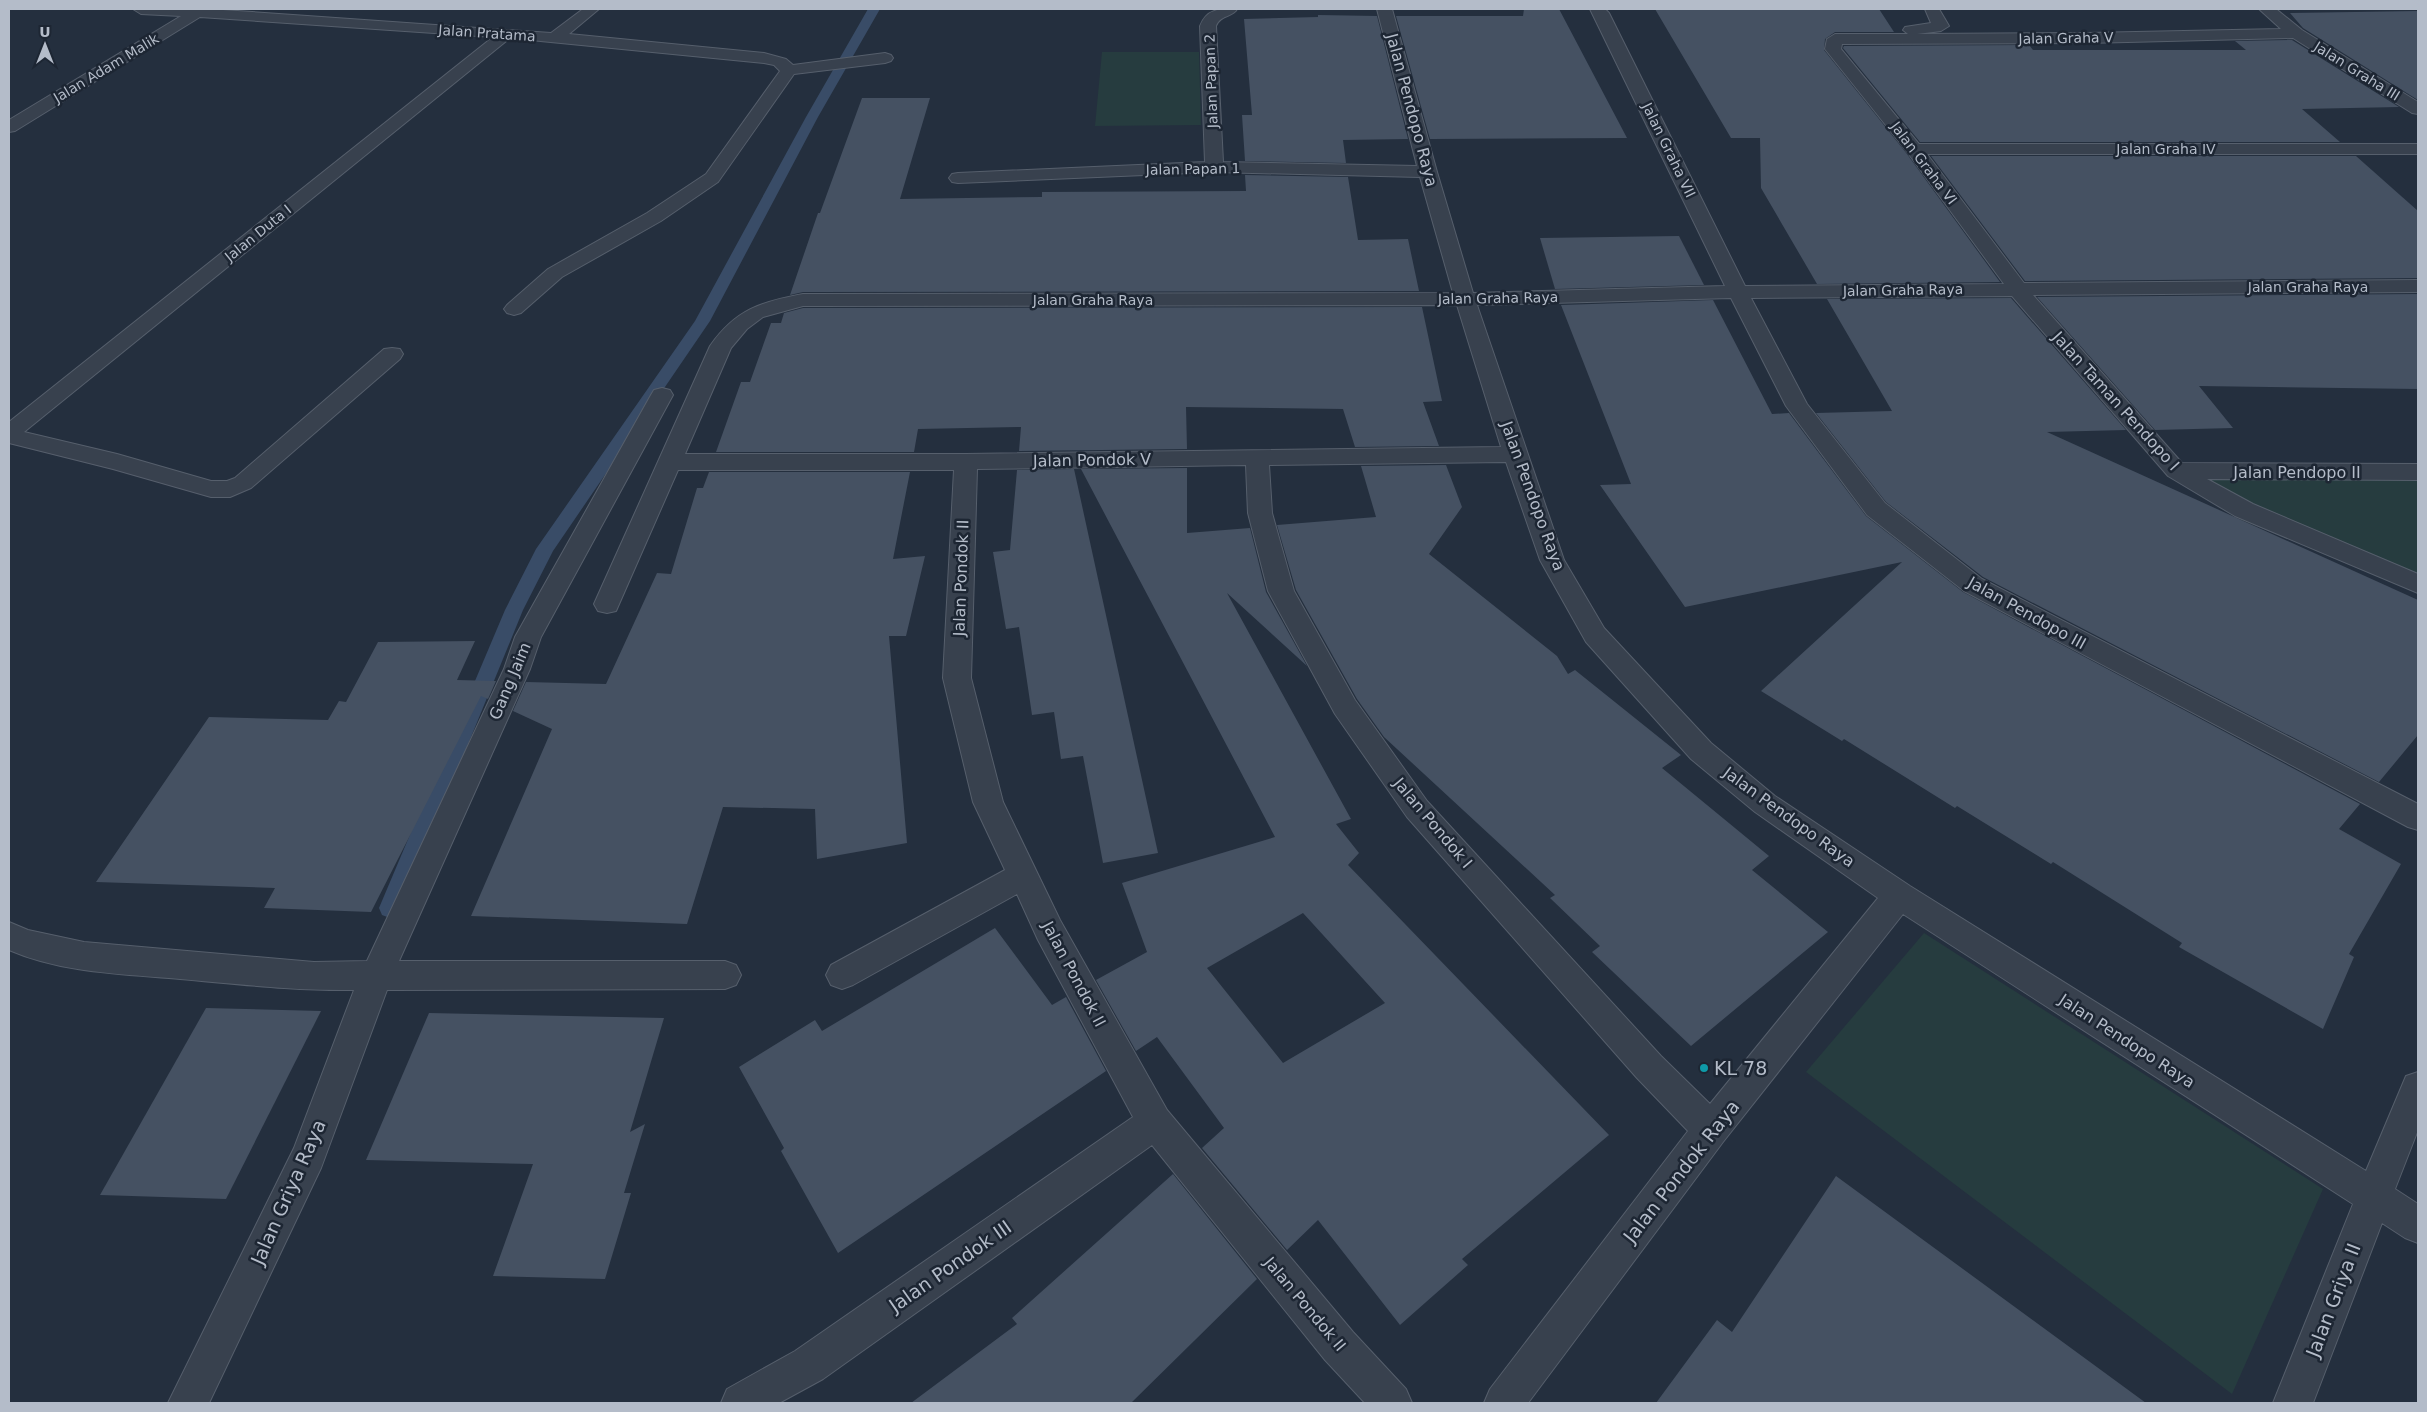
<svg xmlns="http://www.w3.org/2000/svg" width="2427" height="1412" viewBox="0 0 2427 1412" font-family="'DejaVu Sans',sans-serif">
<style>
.green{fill:#263c3f}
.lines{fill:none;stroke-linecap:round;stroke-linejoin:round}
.stream{fill:#394c67;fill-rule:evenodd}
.building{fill:#455162;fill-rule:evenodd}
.minor-casing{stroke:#565f6c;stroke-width:2}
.minor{fill:#38414e;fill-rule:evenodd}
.culture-dot{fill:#0f9aa8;stroke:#1d2633;stroke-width:2}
.labels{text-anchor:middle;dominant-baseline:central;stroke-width:5;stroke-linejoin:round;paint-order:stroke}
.far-street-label{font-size:14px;fill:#b4bcc9;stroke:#1d2633}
.street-label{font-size:16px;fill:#b4bcc9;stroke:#1d2633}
.near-poi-label{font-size:19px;fill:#b4bcc9;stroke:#1d2633;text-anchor:start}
.near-street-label{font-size:19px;fill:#b4bcc9;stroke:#1d2633}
</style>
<rect width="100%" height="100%" fill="#242f3e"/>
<g class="green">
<path d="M1102,52H1199L1201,125L1095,126Z"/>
<path d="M2314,479L2418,480V577L2256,508L2205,480Z"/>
<path d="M1924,933L2323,1189L2232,1394L1806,1072Z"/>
</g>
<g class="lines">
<path class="stream" d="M868,9H880L818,117L710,321L553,551L523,610L401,908L398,915L390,918L382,915L379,908L505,610L536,549L695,321L806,117Z"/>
</g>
<g class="building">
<path d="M1524,9H1559L1627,138L1430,139L1396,16H1523Z"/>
<path d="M1655,9H1879L1894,32H1835L1825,39L1824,50L1907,154L2000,282L1817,284L1761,188L1760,138H1731Z"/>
<path d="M2418,11V100L2303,28L2290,13Z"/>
<path d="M1318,15L1377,16L1408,139L1343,140L1346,163L1245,161L1242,115H1252L1244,19L1318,17Z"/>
<path d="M2292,40L2399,107L2302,109L2340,142H1920L1843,48L1844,46L2029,45L2033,50H2246L2235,41Z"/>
<path d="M862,98H930L900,199L1042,197V192L1246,191L1245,175L1348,177L1358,240L1408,239L1419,291L803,292L790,295L818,213H820Z"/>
<path d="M1931,156H2356L2418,211V278L2025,281Z"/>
<path d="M1679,236L1704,285L1555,289L1540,238Z"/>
<path d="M2418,294V389L2199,386L2233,428L2155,430L2037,297Z"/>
<path d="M2011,298L2126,430L2047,432L2418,600V735L2379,782L1983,577L1886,502L1816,413L1892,411L1827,299Z"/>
<path d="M1713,300L1772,414L1789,413L1866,516L1963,592L2360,804L2339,829L2401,864L2349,954L2354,957L2323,1029L2179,947L2182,943L2053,862L2051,864L1957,806L1955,808L1844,739L1842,741L1761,691L1902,562L1685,607L1600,485L1631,484L1561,305Z"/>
<path d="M1422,307L1442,401L1423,402L1439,446L1355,447L1343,409L1186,407L1187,449L1019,451L1021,427L918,429L914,452H716L741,382H750L771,323H781L784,313L803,308Z"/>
<path d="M1446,465L1462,507L1429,554L1557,656L1568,674L1575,670L1681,755L1662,768L1769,856L1752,870L1828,932L1691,1046L1592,952L1600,946L1550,898L1555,895L1384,737L1357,699L1296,590L1277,525L1376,517L1361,466Z"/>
<path d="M1187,468V533L1250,528L1266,592L1307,666L1227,593L1351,819L1336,824L1359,853L1348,865L1609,1135L1462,1259L1468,1265L1400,1325L1318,1220L1287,1250L1202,1148L1224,1128L1157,1037L1136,1051L1096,980L1147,952L1122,883L1275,837L1081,469ZM1303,913L1385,1003L1283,1063L1207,968Z"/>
<path d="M1074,469L1158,853L1103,863L1083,756L1061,759L1054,712L1032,715L1019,627L1006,629L993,552L1010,550L1017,470Z"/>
<path d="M709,472H910L893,559L925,556L906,636H889L907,843L817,859L815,809L723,807L687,924L471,916L552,729L513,711L526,682L606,684L657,573L671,574L697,488H703Z"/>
<path d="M475,641L457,680L496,681L488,699L481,696L371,912L264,908L275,888L96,882L209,717L328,720L339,701L346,702L378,642Z"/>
<path d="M995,928L1052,1005L1066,997L1106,1071L838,1253L781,1151L784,1148L739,1067L815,1020L822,1031Z"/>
<path d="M206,1008L321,1011L226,1199L100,1195Z"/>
<path d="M429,1013L664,1018L630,1132L645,1124L624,1193H631L605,1279L493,1276L533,1164L366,1160Z"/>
<path d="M1173,1174L1257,1279L1131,1403H911L1017,1324L1012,1318Z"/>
<path d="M1836,1176L2146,1403H1656L1717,1320L1732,1332Z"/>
</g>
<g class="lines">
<g class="minor-casing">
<g id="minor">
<path d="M133,9H208L551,33L583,9H599L569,34L764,53L786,59L793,65L885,53L891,55L893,58L891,61L885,63L794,74L718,182L661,221L562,277L521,313L514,315L507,313L504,309L507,305L548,269L647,213L706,174L780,71L774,65L764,63L510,38L24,432L117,454L211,481H227L235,478L384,349L392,348L400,349L403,354L400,359L251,488L230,497H211L113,469L9,443V422L493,37L200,17L15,131L9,132V120L181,16L141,14Z"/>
<path d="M1237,9C1233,17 1220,15 1216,26L1223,162L1417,166L1377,9H1392L1437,172L1473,293L1725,286L1590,9H1605L1609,13L1745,286L2004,284L1908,153L1825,49L1827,39L1835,34H1908L1903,30L1905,27L1931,23L1925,9H1939L1949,26L1941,31L1917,34L2087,33L2281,29L2259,9H2276L2302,30L2418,102V114L2412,113L2293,38L2087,43L1842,44L1841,49L1919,144H2418V154H1927L2024,283L2418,280V292L2033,295L2182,463L2418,464V480L2207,479L2253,504L2418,574V593L2235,516L2168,476L2012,296L1751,298L1807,404L1885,503L1982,579L2418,804V830L2408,827L1964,591L1867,515L1786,406L1731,298L1477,305L1564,560L1604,628L1711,743L1775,796L1910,886L2366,1171L2406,1076L2418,1072V1130L2395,1189L2418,1204V1243L2405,1238L2382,1223L2313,1403H2273L2353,1204L1903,914L1723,1142L1528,1403H1484L1490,1389L1688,1131L1637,1078L1407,817L1335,714L1268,591L1248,513L1246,465L977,469L971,678L1003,802L1060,920L1167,1110L1353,1332L1406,1389L1412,1403H1365L1325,1360L1152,1145L823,1379L779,1403H721L727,1389L795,1351L1133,1117L1038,940L1017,894L853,985L842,989L831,985L826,975L831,965L1005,870L973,802L943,678L954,470H678L616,611L607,613L598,611L594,604L710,346C736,309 761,302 803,294L1453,293L1420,177L1214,172L958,183L952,182L949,178L952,174L958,173L1205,162L1200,26C1207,8 1220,9 1237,9ZM1457,305L1501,447L966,454H685L731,348L747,329L763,317L803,306ZM1506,462L1540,560L1586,642L1691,759L1755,812L1878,898L1710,1104L1661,1056L1427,801L1355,700L1294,591L1272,513L1269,465Z"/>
<path d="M662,388L670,390L673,395L541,637L530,669L399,961H725L736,965L741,975L736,985L725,989L387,990L321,1168L209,1403H168L294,1148L354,990C296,991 238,984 180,979C123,974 62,973 9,950V922L28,930L84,942L314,962L367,961L504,669L515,637L651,395L654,390Z"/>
</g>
</g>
<use href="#minor" class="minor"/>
</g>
<circle class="culture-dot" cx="1704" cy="1068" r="5"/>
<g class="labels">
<g class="far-street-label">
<text transform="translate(487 33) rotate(4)">Jalan Pratama</text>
<text transform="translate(2066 38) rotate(-1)">Jalan Graha V</text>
<text transform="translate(106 68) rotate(-31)">Jalan Adam Malik</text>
<text transform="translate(2357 71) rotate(32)">Jalan Graha III</text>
<text transform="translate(1211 81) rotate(-92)">Jalan Papan 2</text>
<text x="2166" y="149">Jalan Graha IV</text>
<text transform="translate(1669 150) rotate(64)">Jalan Graha VII</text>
<text transform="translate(1924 163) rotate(53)">Jalan Graha VI</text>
<text transform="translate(1193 169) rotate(-1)">Jalan Papan 1</text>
<text transform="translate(258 233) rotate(-39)">Jalan Duta I</text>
<text x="2308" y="287">Jalan Graha Raya</text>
<text transform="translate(1903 290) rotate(-1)">Jalan Graha Raya</text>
<text transform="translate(1498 298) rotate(-1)">Jalan Graha Raya</text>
<text x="1093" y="300">Jalan Graha Raya</text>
</g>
<g class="street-label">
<text transform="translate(1412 110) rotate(75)">Jalan Pendopo Raya</text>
<text transform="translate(2116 401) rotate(48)">Jalan Taman Pendopo I</text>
<text transform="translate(1092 460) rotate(-1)">Jalan Pondok V</text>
<text x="2297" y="472">Jalan Pendopo II</text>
<text transform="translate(1533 496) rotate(70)">Jalan Pendopo Raya</text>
<text transform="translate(961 578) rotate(-88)">Jalan Pondok II</text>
<text transform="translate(2027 613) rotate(29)">Jalan Pendopo III</text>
<text transform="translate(510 681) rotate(-67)">Gang Jaim</text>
<text transform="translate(1789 817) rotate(36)">Jalan Pendopo Raya</text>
<text transform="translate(1433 823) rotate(50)">Jalan Pondok I</text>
<text transform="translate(1074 974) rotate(62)">Jalan Pondok II</text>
<text transform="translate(2127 1041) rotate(33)">Jalan Pendopo Raya</text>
<text transform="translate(1305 1304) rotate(50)">Jalan Pondok II</text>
</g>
<g class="near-poi-label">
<text x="1714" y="1068">KL 78</text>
</g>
<g class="near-street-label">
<text transform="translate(1681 1171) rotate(-52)">Jalan Pondok Raya</text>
<text transform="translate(288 1192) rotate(-66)">Jalan Griya Raya</text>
<text transform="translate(950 1266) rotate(-35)">Jalan Pondok III</text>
<text transform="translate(2333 1300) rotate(-69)">Jalan Griya II</text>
</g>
</g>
<rect width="2427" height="1412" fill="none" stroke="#b4bcc9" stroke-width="20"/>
<g transform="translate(45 45)" stroke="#1d2633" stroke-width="4" paint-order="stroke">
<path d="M0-4L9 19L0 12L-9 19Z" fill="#b4bcc9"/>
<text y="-8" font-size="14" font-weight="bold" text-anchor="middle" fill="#b4bcc9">U</text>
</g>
</svg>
